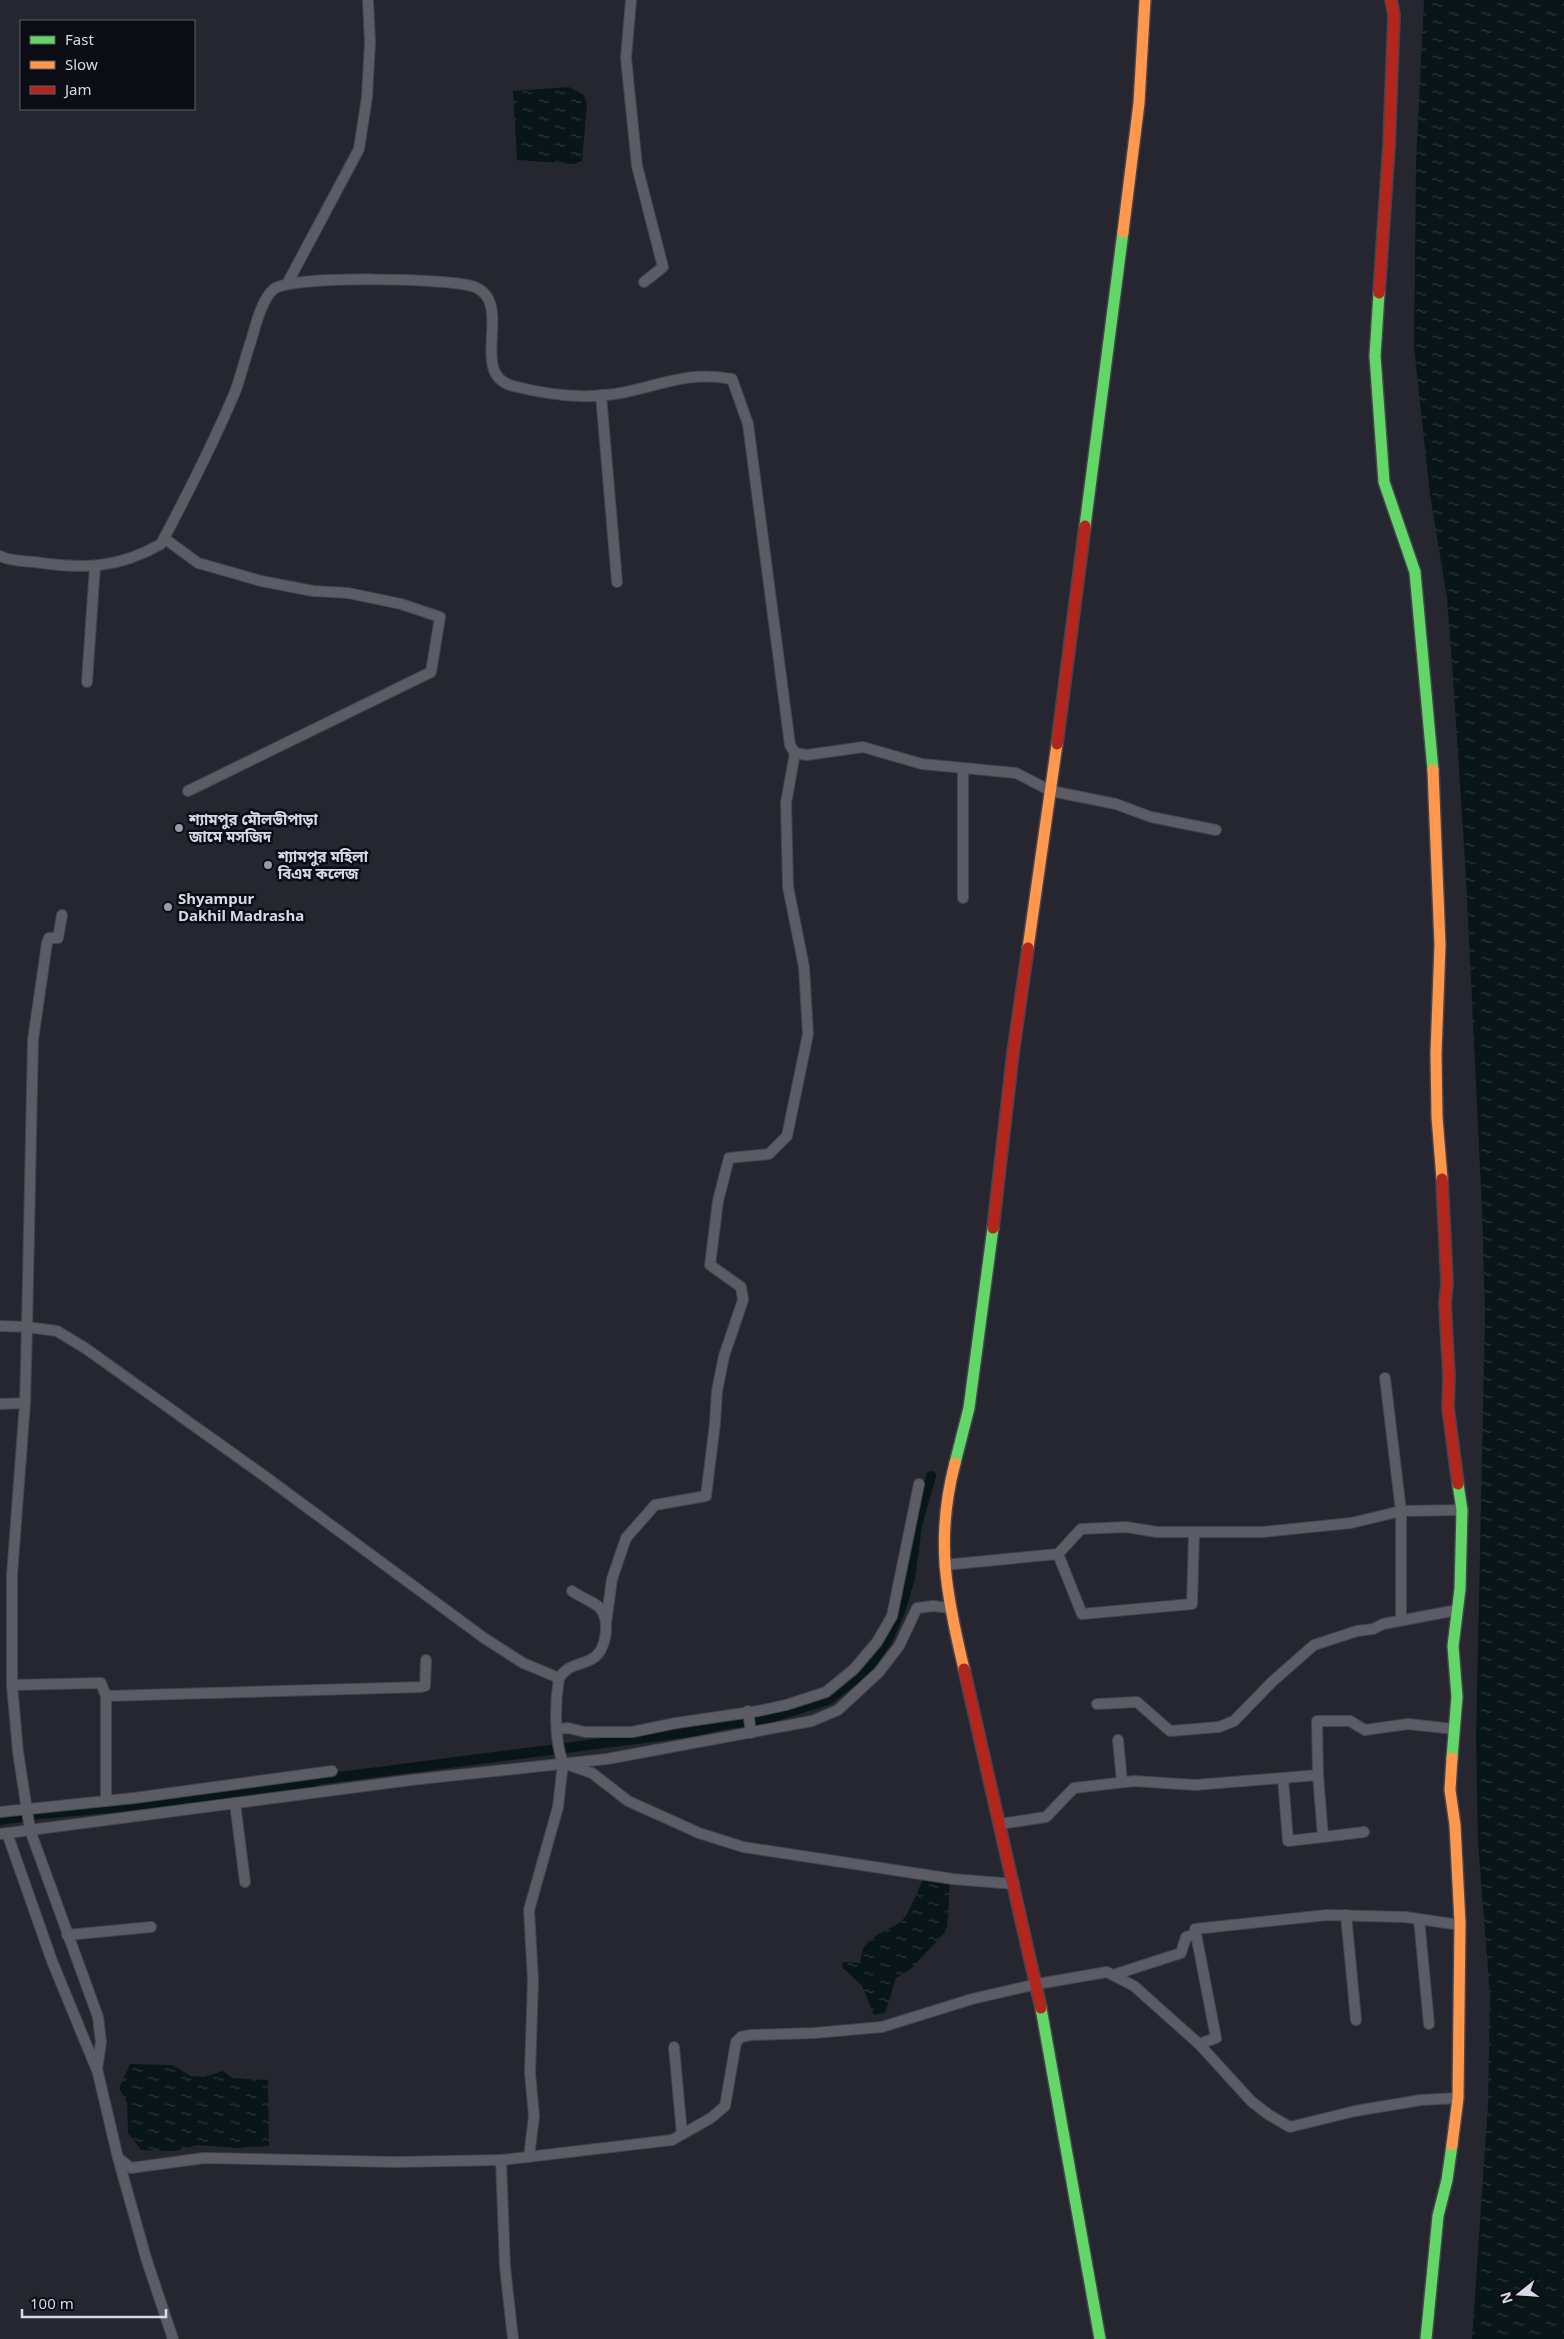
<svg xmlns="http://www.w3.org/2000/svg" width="1564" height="2339" viewBox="0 0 1564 2339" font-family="'Noto Sans','Noto Sans Bengali',sans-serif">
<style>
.water{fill:url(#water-ripples)}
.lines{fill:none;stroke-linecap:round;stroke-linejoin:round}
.canal{stroke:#091618;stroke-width:10}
.street-casing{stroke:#44444e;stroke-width:12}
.fast-casing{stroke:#44444e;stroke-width:14}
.slow-casing{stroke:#44444e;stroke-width:14}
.jam-casing{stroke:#44444e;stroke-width:14}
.street{stroke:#5c5c66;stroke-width:10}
.fast{stroke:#63d668;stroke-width:11}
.slow{stroke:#ff974d;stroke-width:11}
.jam{stroke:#b3261e;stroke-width:11}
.poi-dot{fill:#9a9aa7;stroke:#0c0c15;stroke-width:2}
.labels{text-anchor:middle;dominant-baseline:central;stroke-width:5;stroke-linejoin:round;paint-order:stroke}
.poi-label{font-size:15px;font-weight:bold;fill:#d8d9e7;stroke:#0c0c15;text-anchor:start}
</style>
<defs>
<pattern id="water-ripples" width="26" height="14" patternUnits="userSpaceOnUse" patternTransform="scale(1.25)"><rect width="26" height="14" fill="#091618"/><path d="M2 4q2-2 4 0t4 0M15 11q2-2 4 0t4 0" fill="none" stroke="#2c373a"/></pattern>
</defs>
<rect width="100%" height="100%" fill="#262631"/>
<g class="water">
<path d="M1424,0H1564V2339H1472L1488,2104L1490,1995L1478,1843L1476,1738L1485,1316L1482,1209L1466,878L1453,677L1447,598L1430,495L1414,347L1416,163Z"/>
<path d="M569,87L584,95L587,104L582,161L574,164L517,160L513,91Z"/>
<path d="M924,1878L950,1883L947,1930L911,1969L896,1978L885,2013L874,2015L862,1986L842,1967L843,1962L861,1963C859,1938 884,1933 899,1923C910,1916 917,1889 924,1878Z"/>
<path d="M130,2064L172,2065L191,2076L204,2077L223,2071L232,2078L268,2080L269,2146L238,2148L197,2145L175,2151L141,2150L128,2133L127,2102L119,2088Z"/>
</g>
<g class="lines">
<g class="canal">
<path d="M308,1781L690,1732L726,1724L763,1720L828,1700L868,1669L887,1641L900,1612L910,1578L917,1525L931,1476"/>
<path d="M0,1820L40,1814L155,1804L314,1782"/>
</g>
<g class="street-casing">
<g id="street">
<path d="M631,0L626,58L637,166L663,267L644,282"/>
<path d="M287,284L359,149L367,97L370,42L368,0"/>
<path d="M601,395L617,582"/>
<path d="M164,538L198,563L261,581L313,591L348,593L401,604L440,617L431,672L188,791"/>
<path d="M0,556C10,561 23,561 34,562C82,569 118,569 161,544C187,495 213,444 235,392C241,376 245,358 251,341C255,327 262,298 274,289C293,275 451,278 475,287C515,304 467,374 513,386C544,394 582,399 615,394C658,387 686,370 732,379L748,424L790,745L795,753L807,755L863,747L922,764L1016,773L1051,791L1116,804L1151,817L1216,830"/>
<path d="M87,682L95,566"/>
<path d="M963,898V768"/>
<path d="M62,915L58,938H49L47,943L33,1040L27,1327L57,1331L85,1348L263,1475L484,1638L523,1663L559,1678C555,1702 554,1740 563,1763L592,1773L628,1801L699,1833L743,1847L953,1879L1014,1884"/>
<path d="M0,1326L27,1327L25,1403L0,1404"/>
<path d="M25,1403L12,1575V1685L18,1752L30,1830L98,2017L101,2042L97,2069L118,2158L131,2168L204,2158L396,2162L501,2160"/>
<path d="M1058,1554L1082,1614L1192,1604L1194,1533"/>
<path d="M944,1565L1058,1554L1081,1529L1126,1527L1157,1532H1263L1351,1523L1401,1511L1385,1378"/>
<path d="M1401,1620V1511L1462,1510"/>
<path d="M606,1623L612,1579L626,1538L655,1505L706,1496L715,1423L717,1391L724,1356L743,1300L741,1287L710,1265L718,1201L729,1158L769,1154L787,1136L808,1034L804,967L788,887L786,803L795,753"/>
<path d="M559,1678C570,1663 577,1667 592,1659C607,1651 611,1619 599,1607C592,1601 580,1597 572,1591"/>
<path d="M12,1685L101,1683L106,1696V1801"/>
<path d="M106,1696L421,1687L425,1686L426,1660"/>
<path d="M1097,1704L1137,1702L1170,1731L1219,1727L1234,1721L1273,1681L1314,1645L1357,1631L1373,1629L1383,1624L1457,1610"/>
<path d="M748,1711L751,1733"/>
<path d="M558,1729L568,1728L585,1732H632L676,1723L758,1711L786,1705L826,1692L854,1669L877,1642L892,1616L919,1484"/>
<path d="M1118,1740L1122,1782"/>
<path d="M1318,1775L1323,1837L1364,1832"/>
<path d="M1283,1778L1288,1841L1323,1837"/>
<path d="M235,1803L245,1882"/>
<path d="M0,1812L134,1798L332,1771"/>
<path d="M1000,1824L1046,1817L1074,1788L1134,1781L1195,1785L1318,1775L1317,1721H1350L1365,1730L1408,1724L1454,1729"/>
<path d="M7,1833L52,1961L96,2068"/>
<path d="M0,1834L411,1780L607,1759L812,1721L838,1710L879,1672L899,1646L917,1608L933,1606L951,1608"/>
<path d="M1346,1915L1356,2020"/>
<path d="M1419,1919L1429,2024"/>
<path d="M67,1935L151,1927"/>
<path d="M1113,1975L1181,1953L1186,1937L1196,1934"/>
<path d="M1199,2044L1216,2038L1195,1929L1327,1915L1405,1917L1460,1925"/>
<path d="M674,2047L682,2134"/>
<path d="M529,2157L534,2116L530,2073L533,1980L529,1910L558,1807L563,1763"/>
<path d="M118,2158L146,2258L173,2339"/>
<path d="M513,2339L505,2267L501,2160L672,2140L711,2118L725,2106L736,2042L741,2037L751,2035L814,2033L882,2027L972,1999L1037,1984L1107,1972L1134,1986L1199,2044L1251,2101L1269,2115L1290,2127L1355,2111L1421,2100L1458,2098"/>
</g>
</g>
<g class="fast-casing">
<g id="fast">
<path d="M1379,293L1375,356L1384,482L1415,572L1433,770"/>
<path d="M1085,526L1123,232"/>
<path d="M955,1463L969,1408L993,1228"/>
<path d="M1452,1758L1457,1697L1453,1646L1460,1589L1462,1510L1458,1484"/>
<path d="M1041,2008L1100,2339"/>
<path d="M1426,2339L1438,2216L1447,2180L1452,2145"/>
</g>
</g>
<g class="slow-casing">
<g id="slow">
<path d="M1123,232L1139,103L1145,0"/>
<path d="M1433,770L1440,945L1436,1053L1437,1117L1442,1179"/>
<path d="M1028,948L1057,744"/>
<path d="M955,1463C935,1539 946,1594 964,1669"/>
<path d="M1452,2145L1458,2098L1460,1923L1455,1825L1450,1790L1452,1758"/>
</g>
</g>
<g class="jam-casing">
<g id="jam">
<path d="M1379,293L1389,146L1394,15L1391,0"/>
<path d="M1057,744L1085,526"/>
<path d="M1442,1179L1447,1283L1445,1304L1449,1376L1448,1408L1458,1484"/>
<path d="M993,1228L1013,1053L1028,948"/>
<path d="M964,1669L1041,2008"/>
</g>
</g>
<use href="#street" class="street"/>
<use href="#fast" class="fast"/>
<use href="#slow" class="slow"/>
<use href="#jam" class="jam"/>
</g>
<g class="poi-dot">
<circle cx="179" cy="828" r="5"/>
<circle cx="268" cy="865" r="5"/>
<circle cx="168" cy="907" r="5"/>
</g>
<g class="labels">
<g class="poi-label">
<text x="189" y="819">শ্যামপুর মৌলভীপাড়া<tspan x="189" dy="17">জামে মসজিদ</tspan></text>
<text x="278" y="856">শ্যামপুর মহিলা<tspan x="278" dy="17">বিএম কলেজ</tspan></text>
<text x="178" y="898">Shyampur<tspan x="178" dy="17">Dakhil Madrasha</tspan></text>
</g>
</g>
<rect x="20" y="20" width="175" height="90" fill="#0c0c15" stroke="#5e5e69"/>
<rect x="30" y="36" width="25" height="8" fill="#63d668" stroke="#5e5e69"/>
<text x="65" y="45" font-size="15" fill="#d8d9e7">Fast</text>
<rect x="30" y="61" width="25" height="8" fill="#ff974d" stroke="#5e5e69"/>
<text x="65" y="70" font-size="15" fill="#d8d9e7">Slow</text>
<rect x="30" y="86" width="25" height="8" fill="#b3261e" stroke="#5e5e69"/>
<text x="65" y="95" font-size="15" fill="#d8d9e7">Jam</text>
<g transform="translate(1519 2294) rotate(253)" stroke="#0c0c15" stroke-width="4" paint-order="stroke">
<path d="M0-4L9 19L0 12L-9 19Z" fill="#d8d9e7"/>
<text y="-8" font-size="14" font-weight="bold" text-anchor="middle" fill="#d8d9e7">N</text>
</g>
<path d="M22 2309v8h144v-8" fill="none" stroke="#d8d9e7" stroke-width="2.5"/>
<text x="30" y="2309" font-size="15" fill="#d8d9e7" stroke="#0c0c15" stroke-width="4" paint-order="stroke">100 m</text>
</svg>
